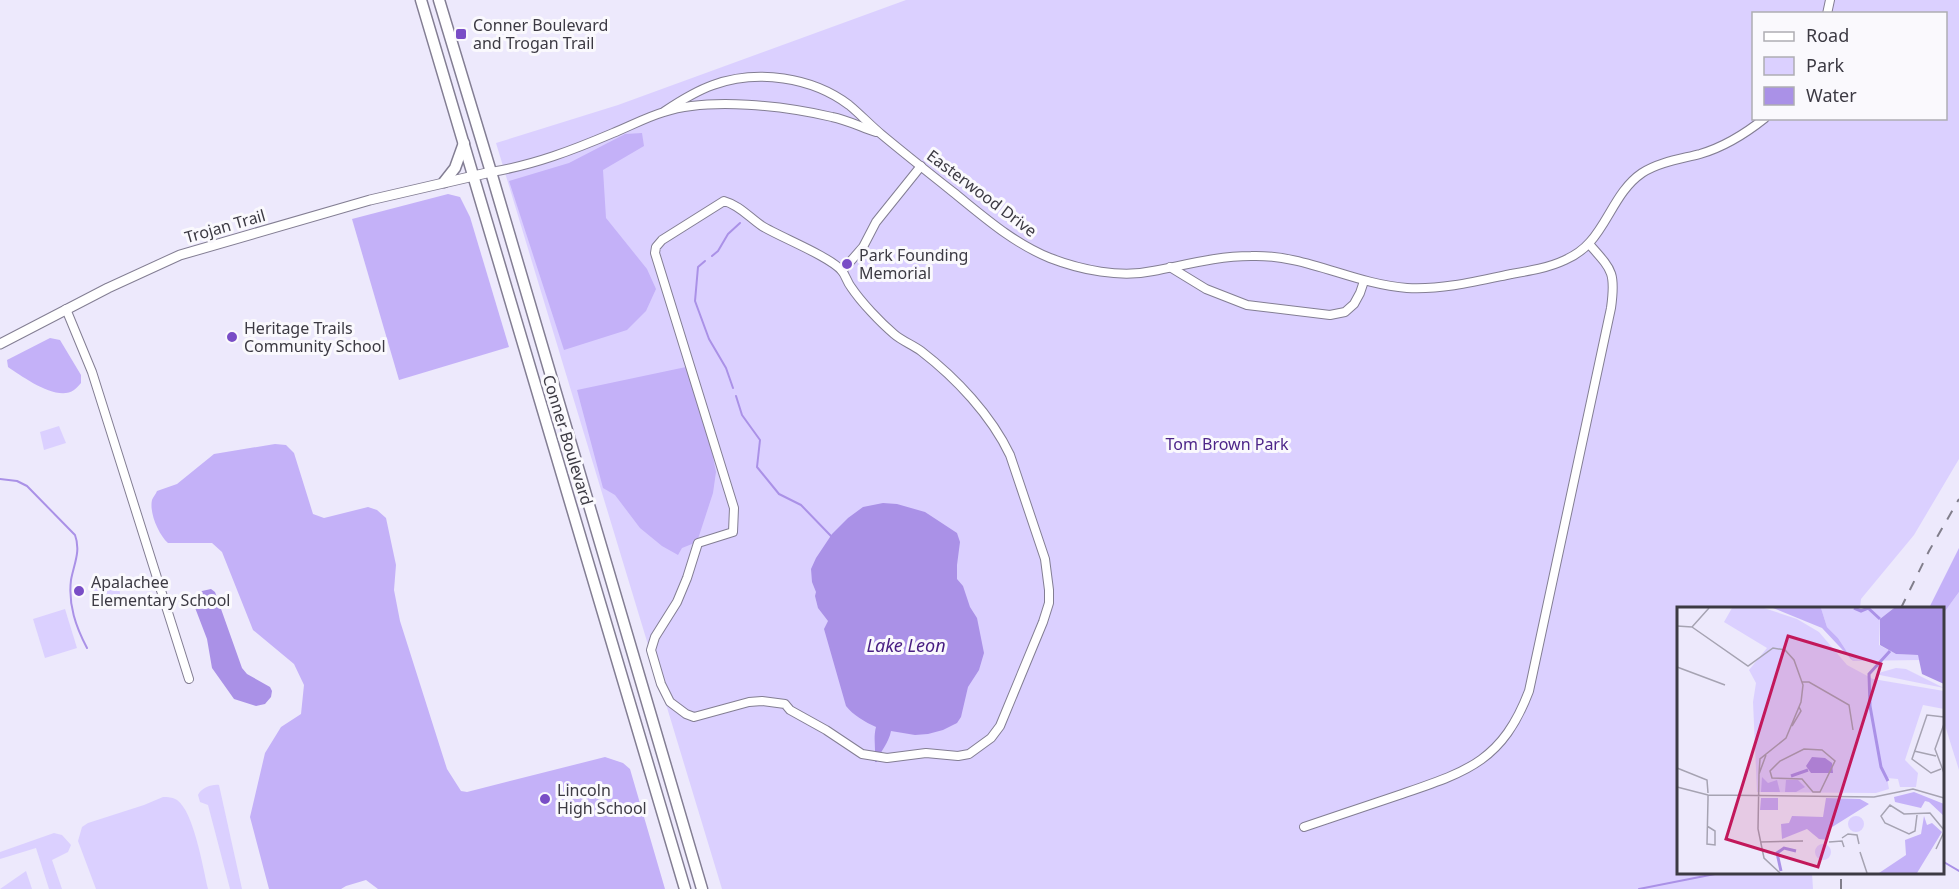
<svg xmlns="http://www.w3.org/2000/svg" width="1959" height="889" viewBox="0 0 1959 889" font-family="'Noto Sans',sans-serif">
<style>
.green{fill:#dbd0ff;fill-rule:evenodd}
.forest{fill:#c4b1f8}
.water{fill:#aa91e7}
.lines{fill:none;stroke-linecap:round;stroke-linejoin:round}
.stream{stroke:#aa91e7;stroke-width:2}
.minor-casing{stroke:#837e93;stroke-width:10}
.tertiary-casing{stroke:#837e93;stroke-width:11}
.secondary-casing{stroke:#837e93;stroke-width:13}
.minor{stroke:#fff;stroke-width:8}
.tertiary{stroke:#fff;stroke-width:9}
.secondary{stroke:#fff;stroke-width:10}
.rail{stroke:#817e8b;stroke-width:2;stroke-dasharray:10 10;stroke-linecap:butt}
.poi-dot{fill:#794dc6;stroke:#faf9fd;stroke-width:2}
.labels{text-anchor:middle;dominant-baseline:central;stroke-width:6;stroke-linejoin:round;paint-order:stroke}
.poi-label{font-size:16px;fill:#3c3a43;stroke:#faf9fd;text-anchor:start}
.street-label{font-size:16px;fill:#3c3a43;stroke:#faf9fd}
.park-label{font-size:16px;fill:#4d2589;stroke:#faf9fd}
.water-label{font-size:18px;font-style:italic;fill:#481e82;stroke:#faf9fd}
.inset-river{fill:none;stroke:#aa91e7;stroke-width:3}
.inset-road{fill:none;stroke:#a6a3b2;stroke-width:1.5}
.view{fill:#c2185b;fill-opacity:0.15;stroke:#c2185b;stroke-width:3}
.inset-edge{fill:none;stroke:#3c3a43;stroke-width:3}
</style>
<rect width="100%" height="100%" fill="#ede9fc"/>
<g class="green">
<path d="M906,0H1959V459L1914,535L1861,599L1860,608H1678V872L1812,873L1813,889H722L496,143L618,105ZM1754,14H1946V118H1754Z"/>
<path d="M59,426L66,443L44,450L40,432Z"/>
<path d="M102,581L106,587L111,588L112,586L117,585C120,593 122,592 117,602L108,600L103,602L99,609H91L90,605L94,600L90,588Z"/>
<path d="M1959,592V770L1942,716L1943,614Z"/>
<path d="M65,609L77,648L45,658L33,619Z"/>
<path d="M219,785L242,889H230L208,805L200,802L198,795C201,788 212,784 219,785Z"/>
<path d="M163,797C168,797 172,797 177,800C194,812 203,868 208,889H96L78,841L82,827L88,823L144,805Z"/>
<path d="M54,833L62,835L71,845L68,852L52,860L62,889H49L36,848L0,859V852Z"/>
<path d="M26,871L32,889H0Z"/>
</g>
<g class="forest">
<path d="M642,133L644,146L603,170L606,218L647,269L656,289L646,311L627,330L564,350L509,181L569,163L625,134Z"/>
<path d="M448,194L460,197L470,217L509,347L399,380L352,219Z"/>
<path d="M50,338L60,340L81,375V383C79,385 77,388 74,390C57,402 23,377 8,367L7,360Z"/>
<path d="M686,367L712,452L716,472L713,493L697,542L682,548L678,555L662,546L640,528L615,495L603,488L577,390Z"/>
<path d="M275,444L286,445L294,453L313,514L324,518L368,507L377,510L386,518L396,565L394,590L400,621L447,769L461,791L467,792L605,757L623,763L630,769L665,889H378L366,880L346,886L341,889H269L250,817L265,753L281,727L301,714L304,685L294,664L253,630L222,552L212,543H168C159,535 149,513 152,500C153,497 156,494 157,491L177,484L214,454Z"/>
<path d="M1959,548V592L1943,614L1942,608H1929Z"/>
</g>
<g class="water">
<path d="M883,503L897,504L925,512L957,533L960,542L957,565V579L963,586L970,607L977,618L984,653L979,670L968,687L961,717L957,723L943,730L928,734L915,735L891,731C889,743 880,751 877,762H875C876,750 873,738 876,727C865,722 853,715 846,706L824,629L828,621L818,608L815,596L816,592L812,582L811,569L816,558L832,534L848,518L863,507Z"/>
<path d="M211,589L215,592L242,668L247,674L270,687L272,691L271,697L265,704L256,706L234,699L212,668L207,639L194,605L193,597L202,591Z"/>
</g>
<g class="lines">
<g class="stream">
<path d="M712,256L718,251L728,234L740,223"/>
<path d="M705,261L698,267L695,301L709,339L726,368L733,388"/>
<path d="M736,396L742,415L760,440L757,467L779,494L801,505L831,536"/>
<path d="M0,479L17,481L27,486L75,535C81,551 74,564 71,580C68,605 76,627 87,648"/>
<path d="M1942,861L1959,871"/>
<path d="M1639,889L1725,872"/>
</g>
<g class="minor-casing">
<g id="minor">
<path d="M1827,14L1830,0"/>
<path d="M665,111C680,101 696,91 713,85C757,69 812,77 849,105C860,114 870,125 881,134C905,154 929,173 953,192C984,217 1013,243 1050,258C1081,270 1120,278 1153,271C1185,265 1217,256 1251,256C1305,254 1353,284 1407,288C1442,290 1478,281 1511,274C1529,271 1548,268 1565,260C1574,256 1583,250 1590,242C1609,221 1617,190 1642,173C1659,162 1681,159 1700,154C1724,147 1745,134 1765,118"/>
<path d="M491,172C534,165 573,150 613,133C630,126 647,117 664,112C710,97 785,106 832,117C847,120 861,127 876,132"/>
<path d="M724,201C739,205 750,218 762,226C780,237 831,257 842,271C846,276 847,282 851,287C861,302 880,322 894,334C902,341 913,345 921,351C956,378 991,415 1010,455L1045,559L1049,590V603L1043,622L1000,726L991,738L969,754L958,756L926,753L887,758L862,754L826,730L790,710L785,704L762,701L749,702L694,717L686,714L670,702L661,684L651,650L655,637L677,602L687,578L698,543L733,532L734,508L655,253L656,247L662,240Z"/>
<path d="M1170,267L1206,289L1247,305L1330,315L1345,312L1354,304L1360,293L1364,281"/>
<path d="M842,271L863,247L876,222L921,166"/>
<path d="M66,309L92,372L189,679"/>
<path d="M1304,827C1336,816 1367,806 1399,795C1466,772 1502,762 1529,691L1611,308C1616,272 1612,270 1589,244"/>
</g>
</g>
<g class="tertiary-casing">
<path id="tertiary" d="M0,344L108,288L180,255L370,200L491,172"/>
</g>
<g class="secondary-casing">
<g id="secondary">
<path d="M421,0L685,889"/>
<path d="M439,0L491,172L702,889"/>
<path d="M444,182L455,168L464,143"/>
</g>
</g>
<use href="#minor" class="minor"/>
<use href="#tertiary" class="tertiary"/>
<use href="#secondary" class="secondary"/>
<g class="rail">
<path d="M1901,608L1929,551L1959,499"/>
<path d="M1841,889V872"/>
</g>
</g>
<g class="poi-dot">
<rect x="455" y="28" width="12" height="12" rx="3"/>
<circle cx="847" cy="264" r="6"/>
<circle cx="232" cy="337" r="6"/>
<circle cx="79" cy="591" r="6"/>
<circle cx="545" cy="799" r="6"/>
</g>
<g class="labels">
<g class="poi-label">
<text x="473" y="25">Conner Boulevard<tspan x="473" dy="18">and Trogan Trail</tspan></text>
<text x="859" y="255">Park Founding<tspan x="859" dy="18">Memorial</tspan></text>
<text x="244" y="328">Heritage Trails<tspan x="244" dy="18">Community School</tspan></text>
<text x="91" y="582">Apalachee<tspan x="91" dy="18">Elementary School</tspan></text>
<text x="557" y="790">Lincoln<tspan x="557" dy="18">High School</tspan></text>
</g>
<g class="street-label">
<text transform="translate(982 193) rotate(37)">Easterwood Drive</text>
<text transform="translate(225 226) rotate(-16)">Trojan Trail</text>
<text transform="translate(568 440) rotate(73)">Conner Boulevard</text>
</g>
<g class="park-label">
<text x="1227" y="444">Tom Brown Park</text>
</g>
<g class="water-label">
<text x="906" y="645">Lake Leon</text>
</g>
</g>
<g transform="translate(1677 607)">
<rect width="267" height="267" fill="#ede9fc"/>
<path d="M55,1H87L120,12L142,25L170,58L196,72L267,84V102L246,98L228,153L241,166L239,180H223L221,172L210,171L212,182L199,186L80,185L76,95L79,76L72,63L90,41L47,15ZM144,1H217L203,12L202,38L219,47L241,48L243,53L176,54L161,31L150,20ZM219,61L229,62L267,81L198,67ZM171 217a8 8 0 1 1 16 0a8 8 0 1 1-16 0ZM138 245a8 8 0 1 1 16 0a8 8 0 1 1-16 0Z" fill="#dbd0ff"/>
<path d="M96,1H144L150,20L161,31L176,54L145,21ZM85,170L91,176L100,173L103,185H84ZM109,173H121L128,180L119,185H108ZM237,185L267,197V209L252,195L248,194L244,201L218,195L217,190ZM84,191H101V203H83ZM149,191L183,192L192,197L152,222L151,233L142,232L130,222L105,232L104,217L112,216L115,209L146,210ZM247,209L250,218L255,216L265,225L240,266H202L229,248L228,233L244,227Z" fill="#c4b1f8"/>
<path d="M217,1H267V77L245,67L241,48L219,47L203,38V12ZM135,150L148,151L155,156L156,166H134L129,159Z" fill="#aa91e7"/>
<path class="inset-river" d="M177,1L184,4L191,1L203,12M114,169L131,163M211,174L204,160L193,99L192,67L213,44M104,264L100,246L107,241L119,244"/>
<path class="inset-road" d="M0,19L15,20L32,1M15,20L71,59L96,41L108,43L117,53L126,78L124,95L109,131L83,152L82,167M0,60L48,78M125,75H132L172,98L176,123M267,117L258,142L267,166M115,119L124,104L122,100M127,142L145,143L158,154L143,185H136L125,172L95,171L93,164L103,154ZM237,144L259,149M89,148L82,167L81,222L87,251L103,266M0,161L30,173L31,186M264,162L254,166L235,152L250,108L267,110M0,180L31,188L197,190L236,182L267,191M240,208L238,224L232,227L208,216L204,209L213,198L227,207L253,206L267,223M30,219L38,224V238L30,237L31,192V188M165,231L171,227L180,228L182,237M83,235L126,234M152,235L165,234L167,240M259,242L267,225M183,245L190,266"/>
<path class="view" d="M111,29L204,57L141,260L49,232Z"/>
<rect width="267" height="267" class="inset-edge"/>
</g>
<rect x="1752" y="12" width="195" height="108" fill="#faf9fd" stroke="#aeadb3" stroke-width="1.5"/>
<rect x="1764" y="32" width="30" height="9" fill="#ffffff" stroke="#aeadb3" stroke-width="1.5"/>
<text x="1806" y="42" font-size="18" fill="#3c3a43">Road</text>
<rect x="1764" y="57" width="30" height="18" fill="#dbd0ff" stroke="#aeadb3" stroke-width="1.5"/>
<text x="1806" y="72" font-size="18" fill="#3c3a43">Park</text>
<rect x="1764" y="87" width="30" height="18" fill="#aa91e7" stroke="#aeadb3" stroke-width="1.5"/>
<text x="1806" y="102" font-size="18" fill="#3c3a43">Water</text>
</svg>
